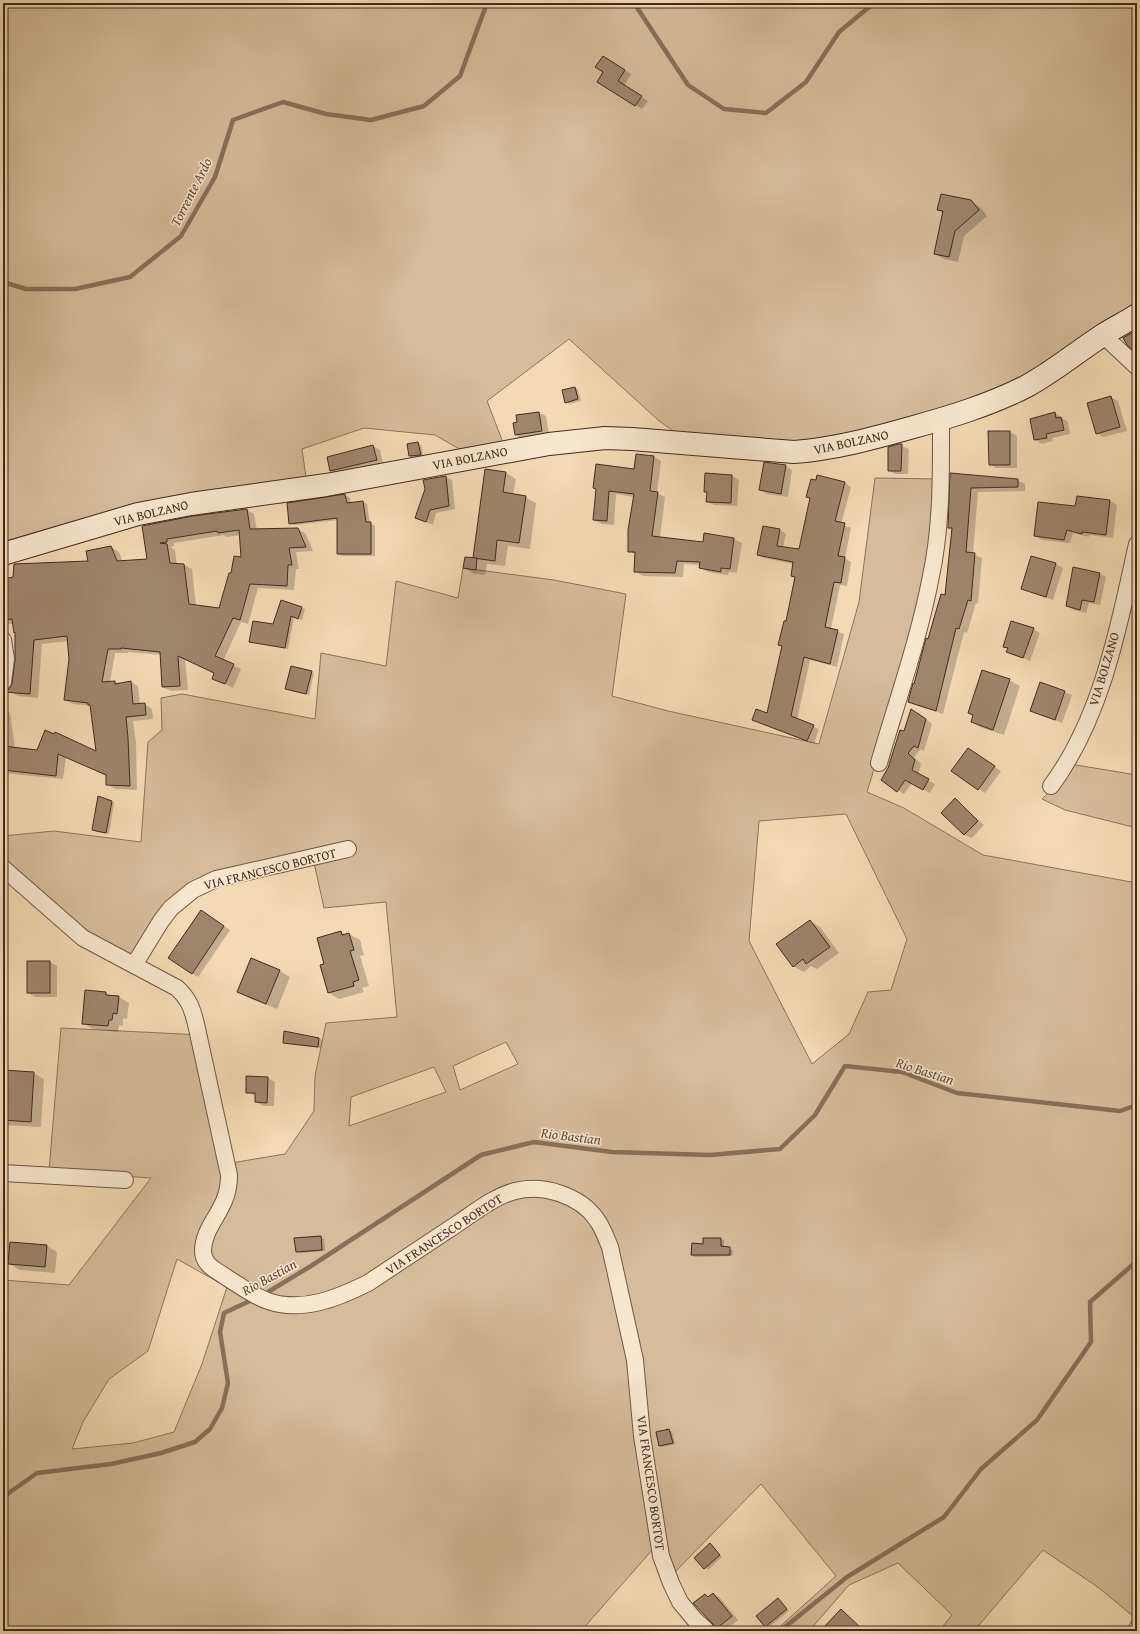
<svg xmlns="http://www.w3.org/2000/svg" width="1140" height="1634" viewBox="0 0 1140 1634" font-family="'Gentium Book Plus',serif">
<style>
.green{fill:#d5bc9a;stroke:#8c735c;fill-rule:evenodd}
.shadow{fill:#0003;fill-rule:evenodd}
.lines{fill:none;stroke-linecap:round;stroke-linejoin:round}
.stream{stroke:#887059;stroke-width:4.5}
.building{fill:#9e866c;stroke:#422a1e;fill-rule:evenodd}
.street-casing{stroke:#6e5644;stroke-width:18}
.secondary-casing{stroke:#422a1e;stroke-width:24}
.street{stroke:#f7e7ce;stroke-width:16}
.secondary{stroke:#f7e7ce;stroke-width:22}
.labels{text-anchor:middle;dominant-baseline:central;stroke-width:3;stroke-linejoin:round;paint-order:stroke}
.street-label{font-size:13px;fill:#422a1e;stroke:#f7e7ce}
.water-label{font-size:14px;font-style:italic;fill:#5f4737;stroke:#f7e7ce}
</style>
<rect width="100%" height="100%" fill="#f3dab4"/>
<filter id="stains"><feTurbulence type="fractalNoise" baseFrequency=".005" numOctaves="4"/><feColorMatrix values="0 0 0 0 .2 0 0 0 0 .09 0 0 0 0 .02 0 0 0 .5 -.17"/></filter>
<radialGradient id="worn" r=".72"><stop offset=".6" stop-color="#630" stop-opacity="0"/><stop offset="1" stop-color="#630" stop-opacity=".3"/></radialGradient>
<g class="green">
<path d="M3,3H1137V308L992,396L810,446L684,439L658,420L569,339L487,401L507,453L477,459L435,435L364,428L302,449L307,485L3,546Z"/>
<path d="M875,478L938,479L935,532L909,656L867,792L904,808L983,855L1137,883V1631H1126L1134,1617L1099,1588L1043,1550L974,1631H939L952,1615L898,1563L849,1585L809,1631H775L836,1576L761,1484L673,1574L653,1549L581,1631H3V1280L69,1285L151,1178L49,1171L61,1028L202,1035L231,1163L285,1154L314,1111L315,1076L326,1023L397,1017L386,902L324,908L311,849L261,863L202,876L138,967L3,873V836L54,831L141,842L148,742L162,730L161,698L182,694L315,719L321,653L386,666L396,581L458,598L463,568L554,580L626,594L612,696L668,711L819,744L859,602ZM846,814L907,939L891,990L868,992L849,1034L812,1064L749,941L759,821ZM506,1042L518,1064L460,1090L453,1066ZM434,1067L446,1092L349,1126L351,1097ZM177,1259L227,1287L202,1364L174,1432L133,1443L72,1449L83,1422L109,1379L148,1351Z"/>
<path d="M1070,764L1137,775V828L1065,810L1042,799L1053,788Z"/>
</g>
<g class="shadow">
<path d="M603,57L631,74L624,86L648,101L642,109L598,82L604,72Z"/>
<path d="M970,201L980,207L987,216L964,236L958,262L944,259L935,254L943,213L939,210Z"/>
<path d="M575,388L578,389L581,401L569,404L566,402Z"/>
<path d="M1111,397L1118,401L1127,431L1103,437L1097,433L1088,403Z"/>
<path d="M539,413L546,416L549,434L522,439L516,435Z"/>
<path d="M1055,413L1068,422L1070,434L1052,438L1053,441L1042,444L1035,440Z"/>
<path d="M1010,432L1017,436V468H996L990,464Z"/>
<path d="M418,443L421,445L423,456L413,458L410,456Z"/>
<path d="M373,446L380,450L383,463L338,475L331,471L328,458Z"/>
<path d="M902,446L909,449L908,474H895L889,470V448Z"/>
<path d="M654,457L661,461L657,493L665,497L660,538L704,543L705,534L734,539L742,543L737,573L729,572L728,575L708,572L700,568L701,565L684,564L683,577L643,576L635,571L636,555L629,551L634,497L616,494L614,525L602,524L594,520L597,489L594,488L635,470Z"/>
<path d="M786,466L792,470L788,497L767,494L760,490Z"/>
<path d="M506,473L516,479L513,495L525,497L536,503L530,549L508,546L505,566L487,564L485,575L474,574L464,568L466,558L478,559L474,557Z"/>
<path d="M706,474L732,476L739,480L737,506L714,505L707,501L708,493L705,491Z"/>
<path d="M951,474L1017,480L1025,484V491L978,492L973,554L982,558L978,604L976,603L967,633L964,632L943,714L916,705L909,701L929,640L946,596L953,530L949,527Z"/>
<path d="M818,476L845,483L851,487L841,524L851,528L845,558L851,562L847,586L840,585L831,629L844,634L837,667L810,660L797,720L819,729L814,744L753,720L768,714L783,647L779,644L787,622L796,578L792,575L793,564L764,558L758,555L780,530L786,534L783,548L800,550L811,499L807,497Z"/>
<path d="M446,477L452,480L455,509L436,513L433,525L416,518Z"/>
<path d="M345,495L350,498L351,503L363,502L367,504L370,523L375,526V556H342L338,554V520L295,525L290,523Z"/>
<path d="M1078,498L1110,501L1117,505L1113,538L1089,535V537L1073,533L1070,543L1042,540L1036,536L1076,507Z"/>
<path d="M247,510L254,514L257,530L298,529L306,534L313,551L296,552L299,569H296L294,590L258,588L248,624L241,622L223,661L241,669L233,688L213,678L215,673L185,659L188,690L171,691L163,687L161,655L128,652V653H115L110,682H115L119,684L131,682L138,686L140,705L145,704L152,709L153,719L133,721L136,743L137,790L115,789L107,784V775L66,757L63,779L3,773V709L10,713L15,748L38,751L97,753L91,706L73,704L65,700L70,659L69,641L42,644L38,698L18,696L11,692L16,660V633L15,632L14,624H9L3,621V580L90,562L111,547L119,552L123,562L148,559L143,527ZM224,535L227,537L240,535L242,558L231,575L220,609L196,606L192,569L184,565H177L175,550L170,547L174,546V543Z"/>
<path d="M1032,557L1056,564L1063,568L1053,600L1029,592L1022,589Z"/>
<path d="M1100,574L1106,577L1100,605L1089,603L1086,613L1074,610L1067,606Z"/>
<path d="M282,601L305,609L302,620L294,617L288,649L250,641L274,625Z"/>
<path d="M1033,629L1040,633L1030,661L1008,651V648L1004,646Z"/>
<path d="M311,672L314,673L309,695L287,689Z"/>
<path d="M1009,680L1020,686L1004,735L982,728L972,722Z"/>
<path d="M1041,683L1072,695L1062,723L1031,711Z"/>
<path d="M918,713L932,724L924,751L921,749L914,757L921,764L918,775L935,784L930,793L912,783L904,794L882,780L905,733Z"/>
<path d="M975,753L1001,771L985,793L952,771Z"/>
<path d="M955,800L961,804L984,825L972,838L965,835L942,813Z"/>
<path d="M111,801L114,803L109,834L96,832L93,830Z"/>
<path d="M202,911L230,930L198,977L192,973Z"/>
<path d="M810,921L820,927L839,953L817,969L811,966L804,972L793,966Z"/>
<path d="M341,932L346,935L349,934L360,940L364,955L360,956L369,986L362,988L364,992L339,999L329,993L325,964Z"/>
<path d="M50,962L57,966V997H35L28,993Z"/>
<path d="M280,971L290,977L277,1009L249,998L238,992Z"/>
<path d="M106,993L111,996L119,997L129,1003L127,1019L123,1018V1026L119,1025L118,1032L93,1029L83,1023Z"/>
<path d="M319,1038L322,1040L321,1048L287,1044L284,1043Z"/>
<path d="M3,1071L33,1073L44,1079L41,1127L3,1125Z"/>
<path d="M268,1078L275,1082L274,1106H263L256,1102V1096L247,1092Z"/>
<path d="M321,1237L324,1239L325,1251L300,1253L297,1252Z"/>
<path d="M721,1239L724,1240V1248L733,1250L732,1256L695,1257L692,1255L704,1245Z"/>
<path d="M47,1246L57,1252L55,1273L20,1270L9,1264Z"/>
<path d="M669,1430L672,1432L675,1444L663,1447L660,1446L657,1433Z"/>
<path d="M710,1545L722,1557L708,1570L695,1558Z"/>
<path d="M713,1594L720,1598L738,1620L725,1631L717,1628Z"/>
<path d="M778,1599L789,1611L768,1628L765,1626Z"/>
<path d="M818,1626L823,1630L864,1631H813Z"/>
</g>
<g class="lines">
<g class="stream">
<path d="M634,3L688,85L724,109L766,113L806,82L839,32L874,3"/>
<path d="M3,282L26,289H75L130,277L181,236L215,177L233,120L283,102L326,114L371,120L424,106L460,76L487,3"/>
<path d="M263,1295L311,1266L481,1155L534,1142L612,1152L710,1155L780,1149L815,1115L845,1066L902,1072L957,1093L1120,1111L1137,1105"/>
<path d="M3,1497L37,1473L111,1464L161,1453L195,1442L210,1429L222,1408L228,1383L220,1332L224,1313L254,1299"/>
<path d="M780,1631L847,1577L944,1517L981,1469L1037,1420L1091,1342L1090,1302L1137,1261"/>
</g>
</g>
<g class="building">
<path d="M603,56L625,70L618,81L642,96L635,106L597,82L603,72L595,67Z"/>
<path d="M941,194L971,200L979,210L955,231L949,257L934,254L943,211L937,210Z"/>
<path d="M1137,330V354L1127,345L1123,338Z"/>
<path d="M575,387L578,399L565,403L562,390Z"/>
<path d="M1111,396L1120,427L1096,434L1087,403Z"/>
<path d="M539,412L542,431L515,435L513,423L517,422L516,415Z"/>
<path d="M1055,412L1056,418L1061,417L1064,430L1046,434L1047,438L1034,440L1030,419Z"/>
<path d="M988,431H1010V465H989Z"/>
<path d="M418,442L421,455L409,456L407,444Z"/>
<path d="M898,444H902L901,471H888V447Z"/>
<path d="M373,445L377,460L330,471L327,457Z"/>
<path d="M636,454L654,456L650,491L658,492L652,536L703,542L704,533L734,538L730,569L721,568V572L699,568L700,562L677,561L675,573L634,572L635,552H628V530L634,494L609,491L607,521L593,520L596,489L593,488L596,464L634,469Z"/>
<path d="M764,462L786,465L781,494L759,490Z"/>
<path d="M485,469L506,472L503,492L526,496L519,543L497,540L495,561L473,558Z"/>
<path d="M705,473L732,475L731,503L706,502L707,492H704Z"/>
<path d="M950,473L1018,479V487L971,488L966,552L975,553L971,601L968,600L959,629L956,628L936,711L908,702L913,683L914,684L926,638L928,639L941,594L945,595L952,528H948Z"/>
<path d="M817,475L845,482L835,521L845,523L838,556L845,557L841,583L834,582L825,627L838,630L830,664L804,657L791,716L814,725L807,741L752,720L756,709L767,713L782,646L778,645L784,621H786L795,577L791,576L793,562L757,555L763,526L780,529L777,546L799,549L810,498L806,497L811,479L816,480Z"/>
<path d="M446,476L449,506L430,510L426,522L415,518L425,489L423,480Z"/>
<path d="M345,494L347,503L363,501L366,522H371V554H337V518L289,524L287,503Z"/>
<path d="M1077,496L1110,500L1106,535L1082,532V534L1067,530L1064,540L1034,536L1038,502L1075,506Z"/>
<path d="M247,509L250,529L298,528L306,547L289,548L292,565H288L287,586L250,584L240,620L233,618L215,656L234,664L225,684L212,679L214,673L178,656L180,686L162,687L160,652L121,648V649H108L102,682L115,681V684L131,681L133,704L145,703L146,715L126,717L128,738L130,786L106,785V775L58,754L56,776L3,770V746L37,750L45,730L54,734L55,732L96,751L90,705H88V703L64,700L69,659L67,636L34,640L30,694L3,692L10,688L12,684L15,660V632L14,633L12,619L3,620V579L13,577L14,564L88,561L86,551L111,546L117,561L147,559L142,526L193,516ZM239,530L241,557L234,556L231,573H229L219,608L189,604L184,564L170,563L167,544L160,543L167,542V539L217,531L218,533Z"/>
<path d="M1031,556L1056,563L1046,597L1021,589Z"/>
<path d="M465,557L477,558L476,570L463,568Z"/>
<path d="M1073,567L1100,573L1094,602L1082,600L1080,610L1066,606Z"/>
<path d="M281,600L302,607L298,619L291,616L285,648L249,642L253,621L273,624Z"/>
<path d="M1011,621L1034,628L1023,658L1006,652L1008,648L1003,647Z"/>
<path d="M291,666L312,671L306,694L285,689Z"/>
<path d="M982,670L1010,679L993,730L971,722L973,715L968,713Z"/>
<path d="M1040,682L1065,691L1055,720L1030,711Z"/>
<path d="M911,709L926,719L918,748L914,746L908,753L915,760L912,770L929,779L923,790L905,780L897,792L881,780L888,768L900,730L904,731Z"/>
<path d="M968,748L995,766L978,790L951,771Z"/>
<path d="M98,796L112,801L106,833L92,830Z"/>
<path d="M955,798L978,821L964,835L941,813Z"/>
<path d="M201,910L224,926L192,974L168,958Z"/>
<path d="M810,920L830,947L806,964L803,959L793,967L776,944Z"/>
<path d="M341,931L342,935L349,933L354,950L350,951L359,980L353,982L354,986L328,993L320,965L324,964L317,938Z"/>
<path d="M251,958L280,970L266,1004L237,992Z"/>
<rect x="27" y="961" width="23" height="32"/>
<path d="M85,990L106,992V995L119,996L117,1014L113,1013L112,1020H109L108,1026L82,1024Z"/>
<path d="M284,1031L319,1038L318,1047L283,1043Z"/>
<path d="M3,1070L34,1072L31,1122L3,1120Z"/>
<path d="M246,1076L268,1077L267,1103L255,1102V1093H246Z"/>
<path d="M321,1236L322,1250L296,1252L294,1238Z"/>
<path d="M703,1238H721V1246L730,1247V1255H691L692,1243L703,1244Z"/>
<path d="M10,1242L47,1245L45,1267L8,1264Z"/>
<path d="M669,1429L673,1443L659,1446L656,1432Z"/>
<path d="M710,1543L720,1555L704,1569L694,1558Z"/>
<path d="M713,1593L732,1616L716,1629L713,1624L693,1603L705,1594L708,1597Z"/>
<path d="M778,1598L787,1609L765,1627L756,1616Z"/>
<path d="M841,1609L864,1631H820Z"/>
</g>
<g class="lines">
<g class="street-casing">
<g id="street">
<path d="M1103,335L1137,367"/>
<path d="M3,640L6,659L3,682"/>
<path d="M879,763C897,701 919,639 931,576C942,525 941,471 941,419"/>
<path d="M1051,786C1102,717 1119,626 1137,544"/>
<path d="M3,868L83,938L177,988C189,999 192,1008 196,1024L229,1175C229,1184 228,1192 224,1201C217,1218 203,1232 203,1251C203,1265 216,1270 226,1277C239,1285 253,1296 268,1301C302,1313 338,1298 368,1283C397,1264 427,1244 457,1224C475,1212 493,1197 515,1191C543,1184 580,1195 597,1220C603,1228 606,1238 610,1247L635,1360L642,1436L661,1556L671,1583L680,1602L695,1620L707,1631"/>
<path d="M134,965L161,921L171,908L193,890L216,879L348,849"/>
<path d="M3,1173L125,1180"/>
</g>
</g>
<g class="secondary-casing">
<path id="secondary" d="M3,554L138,514L191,504L326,485L549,444L605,438L632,439L794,452C834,449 871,439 910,428C950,417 990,405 1027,386C1054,371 1077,352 1103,335C1114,328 1126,322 1137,315"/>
</g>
<use href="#street" class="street"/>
<use href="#secondary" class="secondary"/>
</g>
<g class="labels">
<g class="street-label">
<text transform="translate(851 442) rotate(-12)">VIA BOLZANO</text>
<text transform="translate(470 458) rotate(-11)">VIA BOLZANO</text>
<text transform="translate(151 513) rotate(-13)">VIA BOLZANO</text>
<text transform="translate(1104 669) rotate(-73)">VIA BOLZANO</text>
<text transform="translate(270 869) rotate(-14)">VIA FRANCESCO BORTOT</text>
<text transform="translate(444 1234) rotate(-33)">VIA FRANCESCO BORTOT</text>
<text transform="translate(651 1483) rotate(82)">VIA FRANCESCO BORTOT</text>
</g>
<g class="water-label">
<text transform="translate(191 192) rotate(-63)">Torrente Ardo</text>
<text transform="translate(925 1071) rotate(18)">Rio Bastian</text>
<text transform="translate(571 1136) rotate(7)">Rio Bastian</text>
<text transform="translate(269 1277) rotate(-29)">Rio Bastian</text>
</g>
</g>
<rect width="1140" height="1634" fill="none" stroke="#f3dab4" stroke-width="16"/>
<rect x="4" y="4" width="1132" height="1626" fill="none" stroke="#422a1e" stroke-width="2"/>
<rect x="8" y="8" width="1124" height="1618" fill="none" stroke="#422a1e"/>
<rect width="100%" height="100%" filter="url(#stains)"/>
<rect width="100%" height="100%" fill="url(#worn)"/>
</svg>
